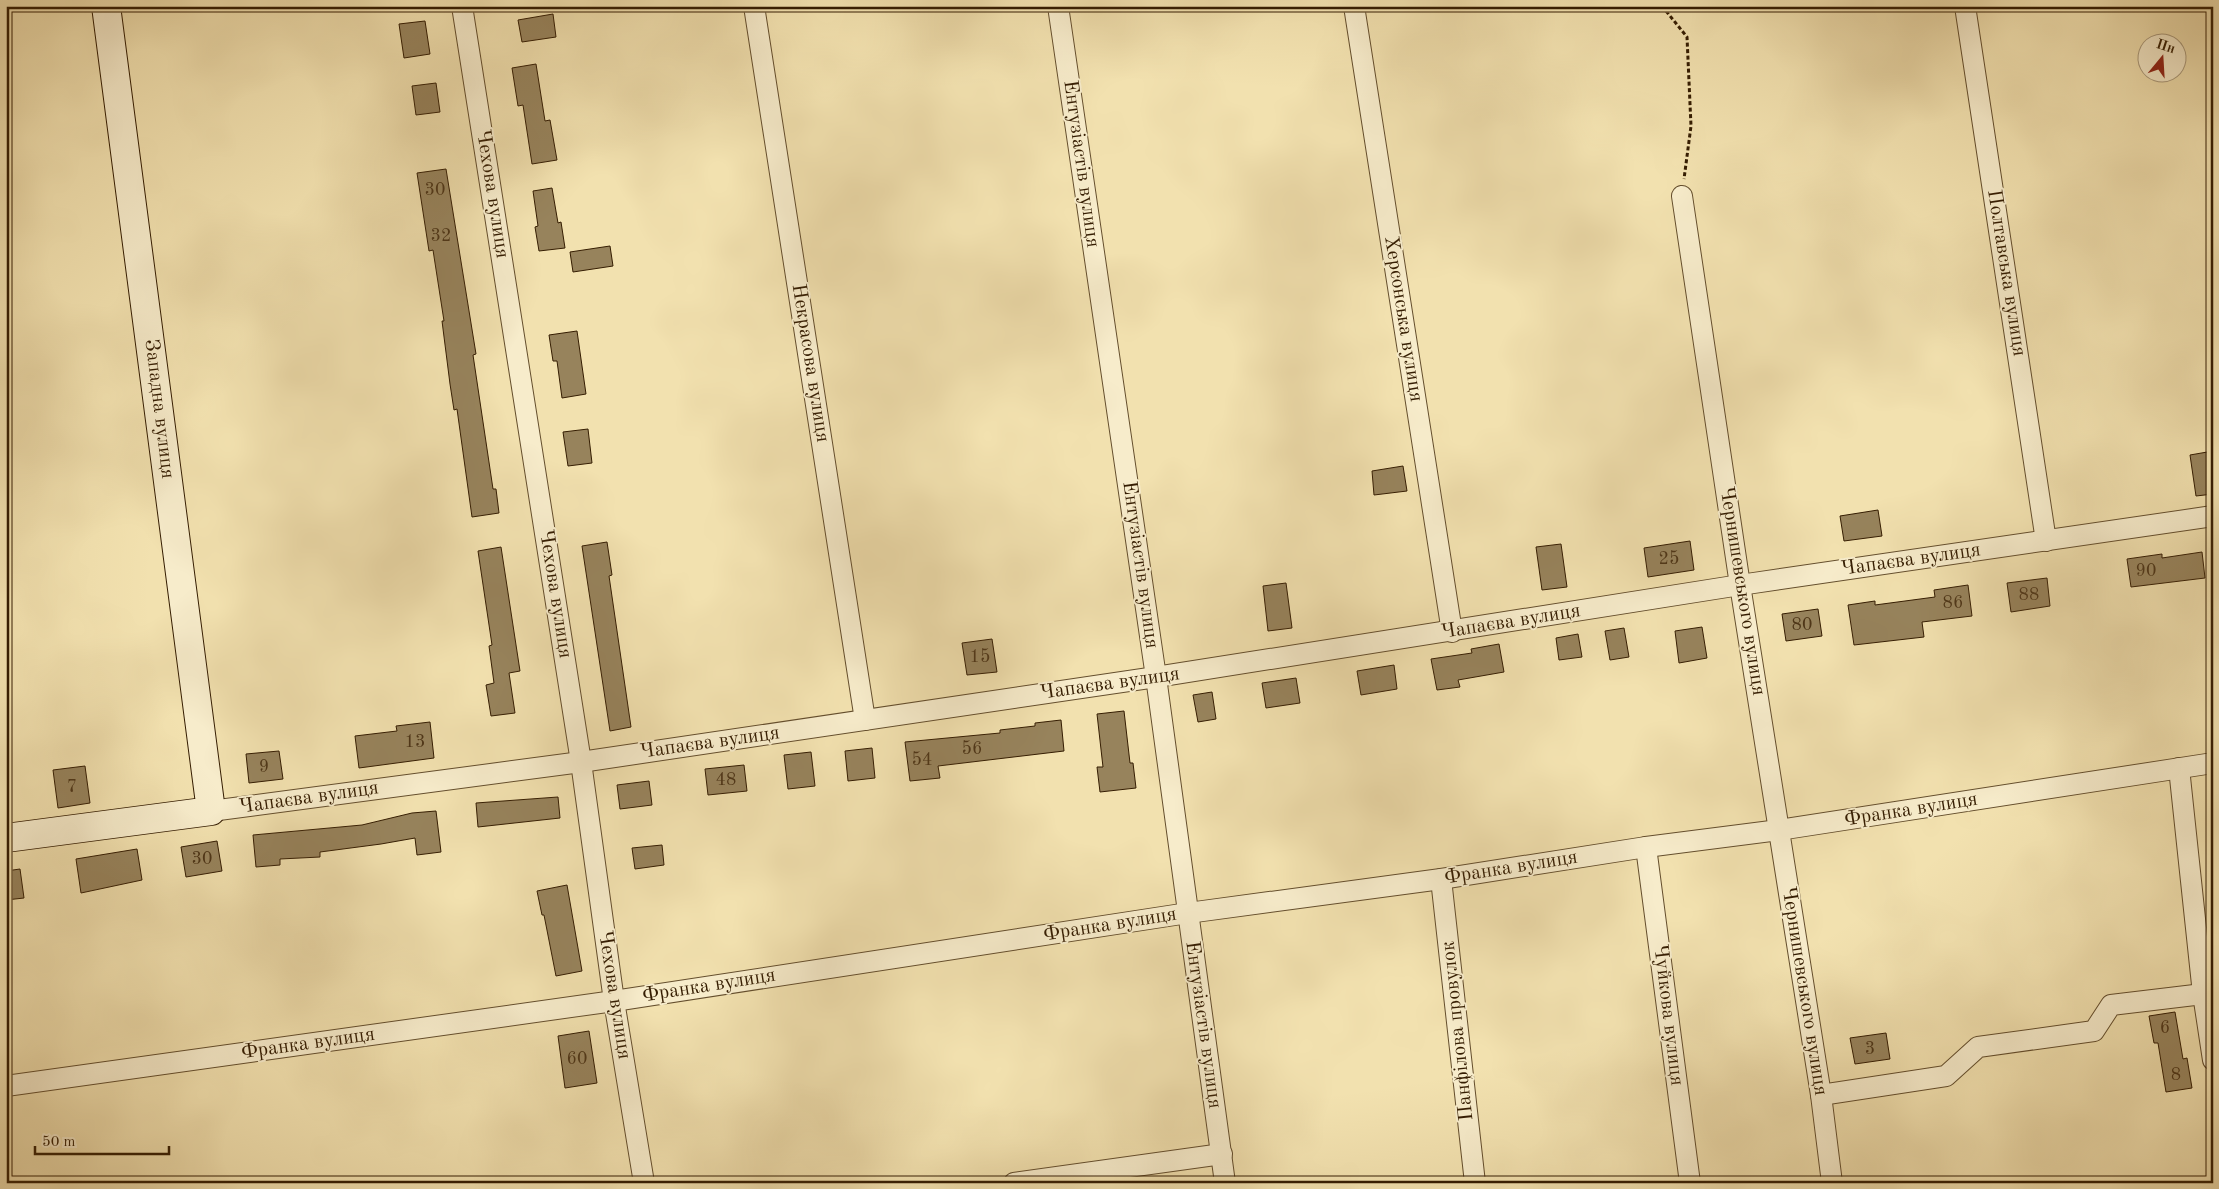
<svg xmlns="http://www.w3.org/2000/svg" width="2219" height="1189" viewBox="0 0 2219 1189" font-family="'Old Standard TT',serif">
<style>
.building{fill:#97835c;stroke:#351d02}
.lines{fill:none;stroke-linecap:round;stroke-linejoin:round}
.street-casing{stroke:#644e2d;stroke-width:22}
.secondary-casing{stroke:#351d02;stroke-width:30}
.path{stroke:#351d02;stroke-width:3;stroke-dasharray:4 2.5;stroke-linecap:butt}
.street{stroke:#f7eccb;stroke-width:20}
.secondary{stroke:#f7eccb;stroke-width:28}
.labels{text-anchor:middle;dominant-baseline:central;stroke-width:4;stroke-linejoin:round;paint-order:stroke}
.number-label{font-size:18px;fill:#4e3618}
.street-label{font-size:20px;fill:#351d02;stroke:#f7eccb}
</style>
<rect width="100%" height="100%" fill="#f2e1af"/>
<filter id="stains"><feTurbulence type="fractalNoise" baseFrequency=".004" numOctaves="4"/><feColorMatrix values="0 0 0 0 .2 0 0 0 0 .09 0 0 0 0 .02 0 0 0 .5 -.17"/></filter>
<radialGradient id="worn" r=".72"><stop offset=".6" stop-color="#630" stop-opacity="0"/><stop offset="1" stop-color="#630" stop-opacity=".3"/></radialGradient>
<g class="building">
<path d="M553,14L556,37L522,42L518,20Z"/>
<path d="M425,21L430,54L404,58L399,24Z"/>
<path d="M536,64L545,121L550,120L557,160L532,164L523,105L518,106L512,68Z"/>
<path d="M436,83L440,112L416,115L412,86Z"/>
<path d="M446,169L476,354L473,355L493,489H496L499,513L472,517L457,409L454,410L450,384L442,321H444L433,250L429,251L417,173Z"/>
<path d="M552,188L558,223L561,222L565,248L539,251L535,227L538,226L533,191Z"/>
<path d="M610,246L613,266L573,272L570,252Z"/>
<path d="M577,331L586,394L562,398L557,361H553L549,335Z"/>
<path d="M588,429L592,463L568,466L563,432Z"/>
<path d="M2213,451V494L2196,496L2190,455Z"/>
<path d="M1403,466L1407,491L1374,495L1372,471Z"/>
<path d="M1878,510L1882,536L1844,541L1840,516Z"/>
<path d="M1690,541L1694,570L1648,577L1644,548Z"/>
<path d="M607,542L612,575L609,576L631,727L610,731L582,546Z"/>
<path d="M1561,544L1567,587L1542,590L1536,547Z"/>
<path d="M501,547L520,671L509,673L515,713L491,716L486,685L494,683L489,646L492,645L478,551Z"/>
<path d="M2202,552L2205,578L2131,587L2127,559L2162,554V558Z"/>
<path d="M2047,578L2050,606L2011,612L2007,583Z"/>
<path d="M1286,583L1292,628L1268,631L1263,586Z"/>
<path d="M1968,585L1972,616L1922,622L1924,637L1854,645L1848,605L1875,601V605L1935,597L1934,590Z"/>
<path d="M1818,609L1822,636L1786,641L1782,614Z"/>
<path d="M1702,627L1707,658L1679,663L1675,631Z"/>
<path d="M1624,628L1629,657L1610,660L1605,631Z"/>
<path d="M1578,634L1582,657L1559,660L1556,638Z"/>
<path d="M992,639L997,672L967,675L962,643Z"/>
<path d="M1499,644L1504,672L1458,680L1460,687L1437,690L1431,659L1472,653L1471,649Z"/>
<path d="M1394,665L1397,689L1361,695L1357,671Z"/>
<path d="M1296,678L1300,703L1266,708L1262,683Z"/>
<path d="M1212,692L1216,719L1198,722L1193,695Z"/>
<path d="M1124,711L1130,763H1133L1136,788L1100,792L1097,767H1103L1097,714Z"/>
<path d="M1061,720L1064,751L938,766L940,778L910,781L905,742L1000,733V730L1035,726V723Z"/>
<path d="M430,722L434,758L359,768L355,736L397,731L396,726Z"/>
<path d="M872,748L875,778L848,781L845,751Z"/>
<path d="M279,751L283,779L249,783L246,754Z"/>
<path d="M811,752L815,786L788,789L784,755Z"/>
<path d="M744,765L747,791L708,795L705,769Z"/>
<path d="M85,766L90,803L58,808L53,770Z"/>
<path d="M649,781L652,805L620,809L617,785Z"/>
<path d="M558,797L560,818L478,827L476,803Z"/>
<path d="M436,811L441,852L417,855L415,838L381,844L320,852V857L280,859V865L256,867L253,835L362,825L412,813Z"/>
<path d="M217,841L222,871L186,877L181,847Z"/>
<path d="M662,845L664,865L635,869L632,848Z"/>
<path d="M137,849L142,880L81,893L76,859Z"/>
<path d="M20,869L24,898L6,900V871Z"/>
<path d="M567,885L582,971L556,976L544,915H542L537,891Z"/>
<path d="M2175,1012L2183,1059L2187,1058L2192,1088L2166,1092L2158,1043H2154L2149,1016Z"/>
<path d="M589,1031L597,1083L565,1088L558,1036Z"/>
<path d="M1886,1033L1890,1059L1855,1064L1850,1038Z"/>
</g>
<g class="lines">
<g class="street-casing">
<g id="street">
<path d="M462,6L581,762L614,1001L644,1183"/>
<path d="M754,6L865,720"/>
<path d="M1058,6L1156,677L1225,1183"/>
<path d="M1354,6L1452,632"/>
<path d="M1965,6L2046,541"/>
<path d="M1682,196L1740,585L1821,1095L1832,1183"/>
<path d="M2179,768L2203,994L2213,1060"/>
<path d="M211,811L581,762L1156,677L1740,585L2213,516"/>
<path d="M1646,847L1690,1183"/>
<path d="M1441,879L1475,1183"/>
<path d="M6,1086L614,1001L1188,913L1441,879L1646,847L1779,830L2213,763"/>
<path d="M1821,1095L1946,1076L1978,1047L2094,1031L2111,1005L2203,994"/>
<path d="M1014,1183L1222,1154"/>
</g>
</g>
<g class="secondary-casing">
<path id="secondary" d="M6,838L211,811L106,6"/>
</g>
<path class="path" d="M1662,6L1687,37L1691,126L1684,179"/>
<use href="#street" class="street"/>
<use href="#secondary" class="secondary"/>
</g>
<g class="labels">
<g class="number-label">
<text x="435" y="190">30</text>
<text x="441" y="236">32</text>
<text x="1669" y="559">25</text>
<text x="2146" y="571">90</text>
<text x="2029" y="595">88</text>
<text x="1953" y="603">86</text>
<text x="1802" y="625">80</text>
<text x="980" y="657">15</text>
<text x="415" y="742">13</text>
<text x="972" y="749">56</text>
<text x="922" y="760">54</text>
<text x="264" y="767">9</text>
<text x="726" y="780">48</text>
<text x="72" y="787">7</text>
<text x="202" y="859">30</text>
<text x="2165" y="1028">6</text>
<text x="1870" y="1049">3</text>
<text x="577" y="1059">60</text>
<text x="2176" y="1075">8</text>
</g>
<g class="street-label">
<text transform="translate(1081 164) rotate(82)">Ентузіастів вулиця</text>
<text transform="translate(492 194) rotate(81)">Чехова вулиця</text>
<text transform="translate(2006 273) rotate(81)">Полтавська вулиця</text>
<text transform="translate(1403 319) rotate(81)">Херсонська вулиця</text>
<text transform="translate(810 363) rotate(81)">Некрасова вулиця</text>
<text transform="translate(159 409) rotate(83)">Западна вулиця</text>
<text transform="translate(1911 560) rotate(-8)">Чапаєва вулиця</text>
<text transform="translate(1140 565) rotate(82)">Ентузіастів вулиця</text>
<text transform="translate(1742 591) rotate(81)">Чернишевського вулиця</text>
<text transform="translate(555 594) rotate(81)">Чехова вулиця</text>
<text transform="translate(1511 622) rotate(-9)">Чапаєва вулиця</text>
<text transform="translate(1110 684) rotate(-8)">Чапаєва вулиця</text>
<text transform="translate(710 743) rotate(-8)">Чапаєва вулиця</text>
<text transform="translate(309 798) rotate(-8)">Чапаєва вулиця</text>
<text transform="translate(1911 810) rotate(-9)">Франка вулиця</text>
<text transform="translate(1511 868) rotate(-9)">Франка вулиця</text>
<text transform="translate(1110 925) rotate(-9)">Франка вулиця</text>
<text transform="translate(709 986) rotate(-9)">Франка вулиця</text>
<text transform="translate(1804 991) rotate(81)">Чернишевського вулиця</text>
<text transform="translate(614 995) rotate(81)">Чехова вулиця</text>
<text transform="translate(1668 1015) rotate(83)">Чуйкова вулиця</text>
<text transform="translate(1203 1025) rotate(82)">Ентузіастів вулиця</text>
<text transform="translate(1458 1031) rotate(-96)">Панфілова провулок</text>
<text transform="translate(308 1044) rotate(-8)">Франка вулиця</text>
</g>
</g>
<rect width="2219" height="1189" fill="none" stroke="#f2e1af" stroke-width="25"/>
<rect x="8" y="8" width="2204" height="1174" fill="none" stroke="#351d02" stroke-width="2.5"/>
<rect x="12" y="12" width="2194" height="1164" fill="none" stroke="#351d02"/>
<g transform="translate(2162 58) rotate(18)"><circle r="24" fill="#f7eccb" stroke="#a9997b"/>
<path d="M0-4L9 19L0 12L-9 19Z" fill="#8f2418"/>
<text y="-8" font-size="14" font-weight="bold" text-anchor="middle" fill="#351d02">Пн</text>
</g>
<path d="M35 1146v8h134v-8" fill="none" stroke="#351d02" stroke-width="2.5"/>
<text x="42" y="1146" font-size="15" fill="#351d02" stroke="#f7eccb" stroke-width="4" paint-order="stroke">50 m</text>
<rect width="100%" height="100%" filter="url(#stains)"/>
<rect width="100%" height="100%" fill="url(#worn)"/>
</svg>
